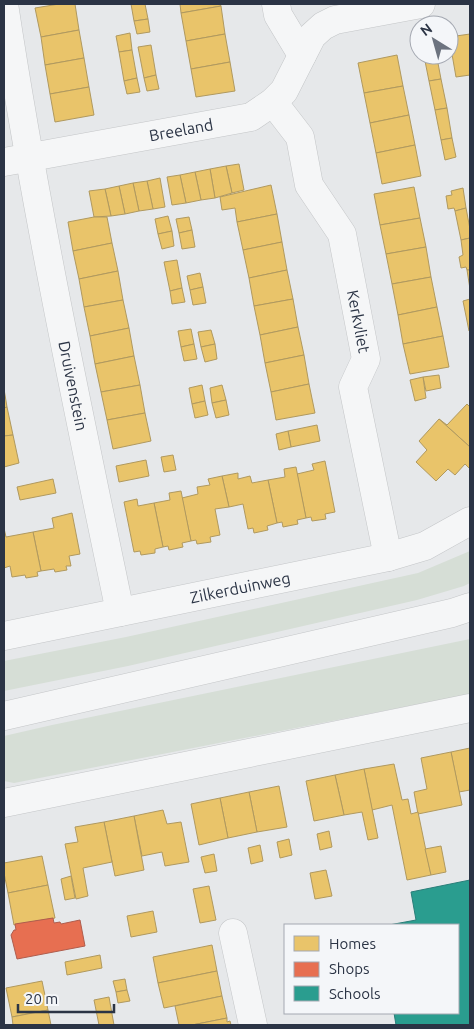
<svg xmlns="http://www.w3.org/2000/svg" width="474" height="1029" viewBox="0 0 474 1029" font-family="Ubuntu,sans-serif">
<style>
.green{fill:#d6ded6}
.homes{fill:#e9c46a;stroke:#b0995f}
.shops{fill:#e76f51;stroke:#af5d4d}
.schools{fill:#2a9d8f;stroke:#2a7e79}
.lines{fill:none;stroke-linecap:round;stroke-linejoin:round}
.minor-casing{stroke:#c4c6c8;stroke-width:29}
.minor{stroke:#f5f6f7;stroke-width:28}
.labels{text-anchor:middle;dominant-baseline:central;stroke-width:5;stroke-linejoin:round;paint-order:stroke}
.street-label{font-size:16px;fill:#2b3445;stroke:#f4f6f9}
</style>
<rect width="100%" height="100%" fill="#e6e8ea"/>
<g class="green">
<path d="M470,551V583L464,586L417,600L128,666L4,691V661L126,637L418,573Z"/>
<path d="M470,639V694L14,783L4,781V736L52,725Z"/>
</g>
<g class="homes">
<path d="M59,4H75L79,30L41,37L35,8Z"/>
<path d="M131,4H145L148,19L134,21Z"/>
<path d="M180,4H220L221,6L181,13Z"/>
<path d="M221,6L225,34L186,41L181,13Z"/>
<path d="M148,19L150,32L137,34L134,21Z"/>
<path d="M79,30L84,58L45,65L41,37Z"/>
<path d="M130,33L132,50L119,52L116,36Z"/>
<path d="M225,34L230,62L191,69L186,41Z"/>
<path d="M470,34V75L456,77L449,37Z"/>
<path d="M151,45L156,75L144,78L138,47Z"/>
<path d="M132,50L137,78L124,81L119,52Z"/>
<path d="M397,55L403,86L364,93L358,63Z"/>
<path d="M84,58L89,87L50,94L45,65Z"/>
<path d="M437,58L441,79L429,81L425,61Z"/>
<path d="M230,62L235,91L196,97L191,69Z"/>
<path d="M156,75L159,89L147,91L144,78Z"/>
<path d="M137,78L140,92L127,94L124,81Z"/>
<path d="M441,79L447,108L435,110L429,81Z"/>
<path d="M403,86L409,115L370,123L364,93Z"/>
<path d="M89,87L94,115L55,122L50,94Z"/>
<path d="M447,108L452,138L441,140L435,110Z"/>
<path d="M409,115L415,145L376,153L370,123Z"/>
<path d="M452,138L456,157L445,160L441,140Z"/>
<path d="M415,145L421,176L382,184L376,153Z"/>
<path d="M239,164L244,190L232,193L226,166Z"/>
<path d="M226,166L232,193L215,198L210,169Z"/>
<path d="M210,169L215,198L201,200L195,172Z"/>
<path d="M195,172L201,200L186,203L180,175Z"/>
<path d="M180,175L186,203L172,205L167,177Z"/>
<path d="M160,178L165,207L153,209L147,181Z"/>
<path d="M147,181L153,209L139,211L133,183Z"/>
<path d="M133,183L139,211L125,214L119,186Z"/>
<path d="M271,185L277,214L237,222L235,208L222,210L220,197Z"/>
<path d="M119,186L125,214L111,216L105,189Z"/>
<path d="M414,187L420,218L380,225L374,194Z"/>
<path d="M463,188L466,208L455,211L454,208L448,209L446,196L452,195L451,191Z"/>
<path d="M105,189L111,216L94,217L89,191Z"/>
<path d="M466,208L470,229V238L461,240L455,211Z"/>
<path d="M277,214L282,242L243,250L237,222Z"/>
<path d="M168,216L172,231L158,234L155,219Z"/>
<path d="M94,217H107L112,243L73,251L68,222Z"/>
<path d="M189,217L192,230L179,233L176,219Z"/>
<path d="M420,218L426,247L386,254L380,225Z"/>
<path d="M192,230L195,247L182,249L179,233Z"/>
<path d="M172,231L174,246L162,249L158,234Z"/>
<path d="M470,238V270H467L466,267L461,268L459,257L463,255L461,240Z"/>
<path d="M282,242L287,270L249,278L243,250Z"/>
<path d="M112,243L118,271L79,279L73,251Z"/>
<path d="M426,247L431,277L392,284L386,254Z"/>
<path d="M177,260L182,288L170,291L164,262Z"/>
<path d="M287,270L293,299L254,306L249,278Z"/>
<path d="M467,270H470V289Z"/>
<path d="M118,271L123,300L84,307L79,279Z"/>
<path d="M200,273L203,287L190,290L187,276Z"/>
<path d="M431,277L437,307L398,315L392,284Z"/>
<path d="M203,287L206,303L193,305L190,290Z"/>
<path d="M182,288L185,302L172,304L170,291Z"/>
<path d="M293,299L298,327L260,335L254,306Z"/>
<path d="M470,299V331H469L463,301Z"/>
<path d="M123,300L129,328L90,336L84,307Z"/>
<path d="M437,307L443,336L403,344L398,315Z"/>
<path d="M298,327L304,355L265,363L260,335Z"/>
<path d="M129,328L134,356L95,364L90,336Z"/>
<path d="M191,329L194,344L181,347L178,331Z"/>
<path d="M211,330L215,344L201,347L198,332Z"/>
<path d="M443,336L449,367L410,374L403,344Z"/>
<path d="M194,344L197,359L184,361L181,347Z"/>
<path d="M215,344L217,359L205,362L201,347Z"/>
<path d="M304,355L309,384L271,392L265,363Z"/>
<path d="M134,356L140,385L101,392L95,364Z"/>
<path d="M439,375L441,388L426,391L423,377Z"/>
<path d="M423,377L426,398L415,401L410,380Z"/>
<path d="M309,384L315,413L276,420L271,392Z"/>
<path d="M140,385L145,413L107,420L101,392Z"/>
<path d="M202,385L205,401L192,404L189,388Z"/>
<path d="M222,385L226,400L212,403L210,388Z"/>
<path d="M4,389L7,407L4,408Z"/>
<path d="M226,400L229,415L216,418L212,403Z"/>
<path d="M205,401L208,415L195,418L192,404Z"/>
<path d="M467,404L470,407V447L439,419L447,425Z"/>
<path d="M7,407L13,435L4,436V408Z"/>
<path d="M145,413L151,441L113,449L107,420Z"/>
<path d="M439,419L470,447V466L469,468L465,464L455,475L448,469L436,481L416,462L427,450L419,441Z"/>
<path d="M317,425L320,441L291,447L288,431Z"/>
<path d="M288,431L291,447L279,450L276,434Z"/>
<path d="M13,435L19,463L4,467V436Z"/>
<path d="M173,455L176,470L164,472L161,457Z"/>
<path d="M146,460L149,476L119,482L116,466Z"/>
<path d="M325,461L335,512L325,514L326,519L312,521L311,517L306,518L297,474L314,470L312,464Z"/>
<path d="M296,467L306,518L297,520L298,524L283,527L282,522L277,523L268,480L285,477L284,469Z"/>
<path d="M238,473V479L250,476L252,483L268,480L277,523L267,526L268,530L254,533L253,528L248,529L243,504L229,507L222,476Z"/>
<path d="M222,476L229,507L215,509L220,535L210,537L211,542L197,544L196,540L191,541L182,498L198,494L197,487L210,485L208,479Z"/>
<path d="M53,479L56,493L20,500L17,487Z"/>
<path d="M181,491L191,541L182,543L183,547L169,550L168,546L163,547L154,503L170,500L169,493Z"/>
<path d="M137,499L138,506L154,503L163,547L155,549V553L141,555L140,551L134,552L124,502Z"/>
<path d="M72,513L80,554L69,556L71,566H66L67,570L55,572L54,569L41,571L33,532L54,528L52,518Z"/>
<path d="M4,528L6,537L33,532L41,571L37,572L38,576L26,578L25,575L12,577L10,566L4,568Z"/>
<path d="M470,748V790L459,792L451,752Z"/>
<path d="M451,752L462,805L418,814L414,792L427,789L421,758Z"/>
<path d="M394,764L402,800L408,799L411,814L418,812L431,875L407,880L392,805L372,810L364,769Z"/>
<path d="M364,769L378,838L368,840L362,812L344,815L335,775Z"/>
<path d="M335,775L344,815L314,821L306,781Z"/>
<path d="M279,786L287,827L257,832L249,792Z"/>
<path d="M249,792L257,832L228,838L220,798Z"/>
<path d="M220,798L228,838L199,845L191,804Z"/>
<path d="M163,810L167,824L181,822L189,862L165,866L162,852L142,856L134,816Z"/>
<path d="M134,816L144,870L115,876L104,822Z"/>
<path d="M104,822L112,862L83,868L88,896L76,899L65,844L78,842L75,827Z"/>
<path d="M329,831L332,847L320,850L317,834Z"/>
<path d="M289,839L292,855L280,858L277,842Z"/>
<path d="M260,845L263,861L251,864L248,848Z"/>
<path d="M441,846L446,872L431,875L425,849Z"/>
<path d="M214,854L217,871L205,873L201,857Z"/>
<path d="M42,856L48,885L8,893L4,873V863Z"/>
<path d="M326,870L332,896L315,899L310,873Z"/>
<path d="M71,876L75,898L65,900L61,879Z"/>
<path d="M48,885L55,918L14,925L8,893Z"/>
<path d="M209,886L216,920L200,923L193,889Z"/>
<path d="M153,911L157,932L131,937L127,916Z"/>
<path d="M212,945L217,971L158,983L153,957Z"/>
<path d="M100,955L102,968L67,975L65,962Z"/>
<path d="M217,971L222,996L164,1008L158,983Z"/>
<path d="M125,979L127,990L116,992L113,981Z"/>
<path d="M42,981L48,1010L12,1017L6,988Z"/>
<path d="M127,990L130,1001L118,1003L116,992Z"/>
<path d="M222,996L227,1018L192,1025H179L175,1006Z"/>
<path d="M109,997L114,1025H99L94,1000Z"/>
<path d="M48,1010L51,1025H13L12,1017Z"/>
<path d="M227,1018V1022L230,1021L231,1025H192Z"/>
</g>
<path class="shops" d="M53,918L54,923L60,922L61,924L80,920L85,946L17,959L11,935L14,930H16L15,924Z"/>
<path class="schools" d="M470,880V1025H396L394,1013H458V925H389L416,920L411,892Z"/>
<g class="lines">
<g class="minor-casing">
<g id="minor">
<path id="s1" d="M4,4C35,208 78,410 120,612"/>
<path d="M276,4L278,15L302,55"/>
<path id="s2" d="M273,102L300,137L309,185L342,234L366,359L353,387L388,557"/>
<path id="s3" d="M4,162L251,117L273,102L284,91L312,36L323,26L335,20L421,4"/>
<path id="s4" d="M4,636L388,557L425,546L470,521"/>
<path d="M4,716L452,613L470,607"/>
<path d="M4,803L470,708"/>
<path d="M233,933L253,1025"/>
</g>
</g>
<use href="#minor" class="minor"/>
</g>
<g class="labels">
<g class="street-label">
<text stroke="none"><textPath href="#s3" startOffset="180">Breeland</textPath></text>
<text stroke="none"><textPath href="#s2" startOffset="241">Kerkvliet</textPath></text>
<text stroke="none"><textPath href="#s1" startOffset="388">Druivenstein</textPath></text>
<text stroke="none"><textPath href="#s4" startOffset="241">Zilkerduinweg</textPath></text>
</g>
</g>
<rect width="474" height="1029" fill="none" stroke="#2b3445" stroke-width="10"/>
<rect x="284" y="924" width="175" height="90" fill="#f4f6f9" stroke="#a4a8b1"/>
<rect x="294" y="936" width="25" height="15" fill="#e9c46a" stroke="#a4a8b1"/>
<text x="329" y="949" font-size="15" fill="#2b3445">Homes</text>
<rect x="294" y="962" width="25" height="15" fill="#e76f51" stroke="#a4a8b1"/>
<text x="329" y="974" font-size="15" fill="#2b3445">Shops</text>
<rect x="294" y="986" width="25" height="15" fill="#2a9d8f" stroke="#a4a8b1"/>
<text x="329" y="999" font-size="15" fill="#2b3445">Schools</text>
<g transform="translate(434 40) rotate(323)"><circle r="24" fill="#f4f6f9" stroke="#a4a8b1"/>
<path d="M0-4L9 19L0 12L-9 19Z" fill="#6c737f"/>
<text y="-8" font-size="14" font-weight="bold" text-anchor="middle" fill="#2b3445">N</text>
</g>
<path d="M18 1004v8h96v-8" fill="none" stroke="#2b3445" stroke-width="2.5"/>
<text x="25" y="1004" font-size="15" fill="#2b3445" stroke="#f4f6f9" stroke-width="4" paint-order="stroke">20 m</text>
</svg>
